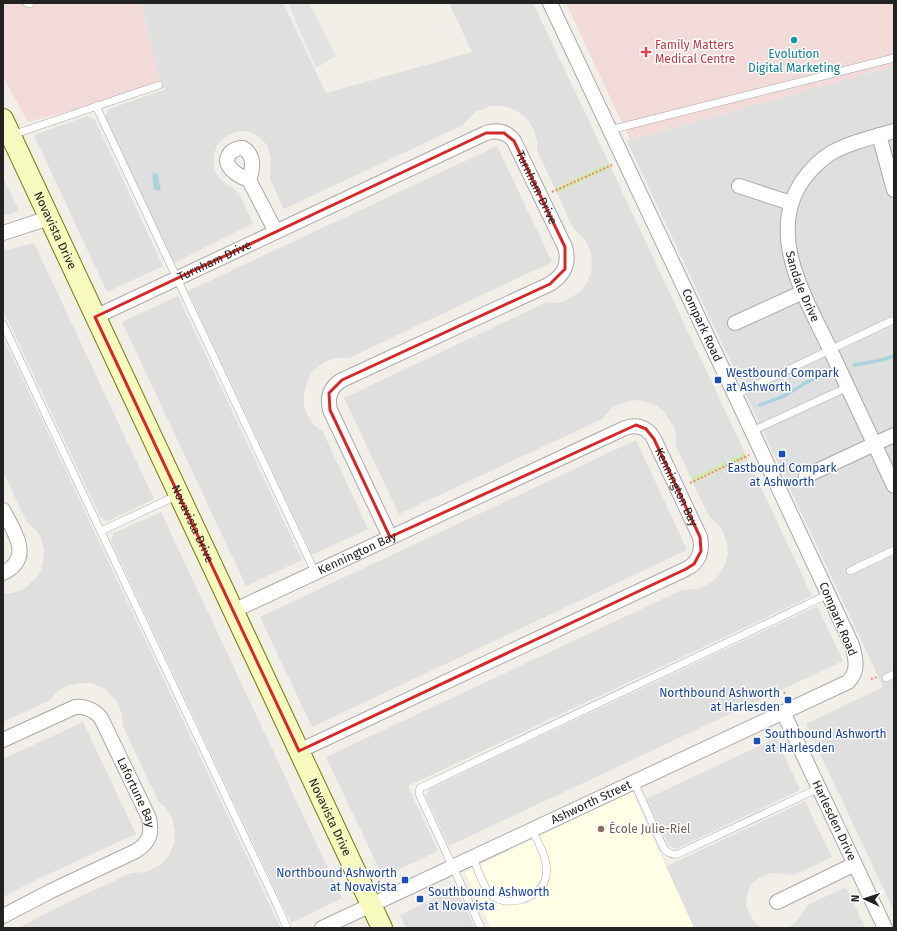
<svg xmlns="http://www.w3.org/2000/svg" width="897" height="931" viewBox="0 0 897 931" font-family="'Fira Sans',sans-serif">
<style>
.residential{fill:#e0dfdf}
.commercial{fill:#f2dad9}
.education{fill:#ffffe5}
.grass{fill:#cdebb0}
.parking{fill:#e2e2e2}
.water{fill:#aad3df}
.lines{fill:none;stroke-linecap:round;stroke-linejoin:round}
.stream{stroke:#aad3df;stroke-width:3.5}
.lane-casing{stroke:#a9a9a9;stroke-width:8}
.street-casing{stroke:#a9a9a9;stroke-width:16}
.secondary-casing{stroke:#707d05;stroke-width:22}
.path{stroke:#fa8072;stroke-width:2;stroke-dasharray:2 2;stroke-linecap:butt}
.lane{stroke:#fff;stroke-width:7}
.street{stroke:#fff;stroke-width:14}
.secondary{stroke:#f7fabf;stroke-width:20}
.marked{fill:none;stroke:#d62828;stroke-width:3;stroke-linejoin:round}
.culture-dot{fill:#0f9aa8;stroke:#fff;stroke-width:1.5}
.health-dot{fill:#e0444e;stroke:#fff;stroke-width:1.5}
.transit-dot{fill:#1a4fb4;stroke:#fff;stroke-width:1.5}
.education-dot{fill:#8d6e63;stroke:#fff;stroke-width:1.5}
.labels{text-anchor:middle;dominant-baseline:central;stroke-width:3;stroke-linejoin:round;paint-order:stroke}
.health-label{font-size:12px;fill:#be3a42;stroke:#fff;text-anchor:start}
.culture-label{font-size:12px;fill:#0d838f;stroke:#fff}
.street-label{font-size:12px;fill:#222;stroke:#fff}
.transit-label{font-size:12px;fill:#164399;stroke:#fff;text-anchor:start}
.education-label{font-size:12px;fill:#785e54;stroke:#fff;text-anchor:start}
</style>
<rect width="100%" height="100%" fill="#f2efe9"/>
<g class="residential">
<path d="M141,3H283L326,93L472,52L449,3H533L609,163L555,188L537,151V142L535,132L528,120L520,113L511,108L502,106H491L475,112L463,125L284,209L270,179L271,158L267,145L260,138L253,133L244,131L235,132L225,137L217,145L214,155V166L216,173L221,180L239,193L253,223L173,264L105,118L109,109L166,89L161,87Z"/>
<path d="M894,66V911L806,724L883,687L627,141Z"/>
<path d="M87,116L95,120L163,266L107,292L34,135Z"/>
<path d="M497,146L552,262L349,358H337L325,362L313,371L307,381L304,395V406L307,414L313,424L323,432L368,529L312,555L188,291Z"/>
<path d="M611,168L745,453L691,478L676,446V436L674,427L665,413L657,406L648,402L638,400L628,401L613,407L602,419L399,514L344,398L547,302L556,303L565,301L580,292L587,283L591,274L592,263L591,253L585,239L573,228L557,193Z"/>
<path d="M3,177L19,211L3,216Z"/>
<path d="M34,243L154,499L108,521L101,518L3,310V251Z"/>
<path d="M178,296L302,560L246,586L122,322Z"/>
<path d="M3,337L280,927L279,928H18L58,907L131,873L146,872L159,866L168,857L174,844L175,830L172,817L166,808L158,801L123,726L122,714L117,702L107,690L92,683H79L66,686L57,692L50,700L3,722V594L12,593L23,590L36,578L41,570L43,561L44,550L41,538L35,529L26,521L3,471Z"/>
<path d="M636,440L687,550L312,727L260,617Z"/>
<path d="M747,458L812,596L408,786L438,851L383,877L326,757L682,590L697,589L712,582L719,575L725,565L728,554L727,543L721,527L709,516L693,483Z"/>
<path d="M161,512L342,898L291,923L111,541L114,533Z"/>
<path d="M817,606L843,661L449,846L426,797L429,789Z"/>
<path d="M83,722L136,834L42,877L3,897V759Z"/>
<path d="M776,738L800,790L676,849L669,846L646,799Z"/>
<path d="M805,801L832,857L794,875L772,873L765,875L759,878L751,885L747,894L746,905L749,914L755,923L762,928H694L665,867Z"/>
<path d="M846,887L865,928H787L795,923L808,905Z"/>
<path d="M456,888L475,928H406L400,915Z"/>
</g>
<g class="commercial">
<path d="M3,3H141L161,87L28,122L3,77Z"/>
<path d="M566,3H894V66L630,140Z"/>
</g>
<path class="education" d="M632,792L694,928H491L465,872Z"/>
<g class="grass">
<path d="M609,163L611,168L557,193L555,188Z"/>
<path d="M745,453L747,458L693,483L691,478Z"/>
</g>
<path class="parking" d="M288,3H309L336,56L316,68Z"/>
<path class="water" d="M152,173L158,174L159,183L161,187L159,191L154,190Z"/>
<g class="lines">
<g class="stream">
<path d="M854,365L882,360L894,356"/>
<path d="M760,405L784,396L807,382L821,376"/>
</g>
<g class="lane-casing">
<g id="lane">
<path d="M27,3L30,4"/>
<path d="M96,106L315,572"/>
<path d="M610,130L894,58"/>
<path d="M12,135L159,85"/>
<path d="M3,324L278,907L287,928"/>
<path d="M735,395L891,321"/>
<path d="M752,431L848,387"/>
<path d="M101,531L178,495"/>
<path d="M850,571L894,550"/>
<path d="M886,678L894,674"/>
<path d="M634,782L664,849C669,853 672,855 678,854L819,788"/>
<path d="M473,858C478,869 482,885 490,894C505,909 539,899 545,880C551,864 539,844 532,830"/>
<path d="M481,928L420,796L419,793L420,788L829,594"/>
</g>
</g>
<g class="street-casing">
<g id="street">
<path id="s1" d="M894,131C873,137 851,142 831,153C820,160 810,170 803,180C766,233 804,295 828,345C850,392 872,439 894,486"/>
<path d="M879,135L894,190"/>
<path d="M249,180C238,176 219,165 231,152C235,149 239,148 243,148C255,155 253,169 249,180L276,232"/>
<path d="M739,186L791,203"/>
<path d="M3,233L49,218"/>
<path id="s2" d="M95,317L486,133C498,129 507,132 514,141L565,247C570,264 564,275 550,284L342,380C330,387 327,397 330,410L390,537"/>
<path d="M735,323L803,292"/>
<path d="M806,476L894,435"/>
<path d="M3,510C14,532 34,558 3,573"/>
<path id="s3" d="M233,611L625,428C637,424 648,427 654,439L700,537C703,551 699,563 686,569L299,751"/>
<path id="s4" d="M783,712L885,928"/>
<path id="s5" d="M3,740L75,707C86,706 94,710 101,718L149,818C152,834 150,842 136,851L51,891L3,916"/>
<path d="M777,902L855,864"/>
<path id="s6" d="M322,928L848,682C859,671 856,659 852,645L735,395L550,3"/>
</g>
</g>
<g class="secondary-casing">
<g id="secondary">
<path id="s7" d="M3,119L382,928"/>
</g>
</g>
<g class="path">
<path d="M552,192L612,165"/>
<path d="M690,483L749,455"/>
<path d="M871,679L877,677"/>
<path d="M784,692L786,697"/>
</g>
<use href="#lane" class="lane"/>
<use href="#street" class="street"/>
<use href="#secondary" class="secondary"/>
</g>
<path class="marked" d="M486,133H504L514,141L565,247V269L550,284L342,380L329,393L330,410L390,537L636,425L646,429L654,439L700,537L701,551L694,564L686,569L299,751L95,317Z"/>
<circle class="culture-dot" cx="794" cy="40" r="4"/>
<path class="health-dot" d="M644 46h4v4h4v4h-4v4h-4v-4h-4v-4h4z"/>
<g class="transit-dot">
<rect x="714" y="376" width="8" height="8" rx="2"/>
<rect x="778" y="450" width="8" height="8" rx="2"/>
<rect x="784" y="696" width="8" height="8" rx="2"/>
<rect x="753" y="737" width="8" height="8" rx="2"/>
<rect x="401" y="876" width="8" height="8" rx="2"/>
<rect x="416" y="895" width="8" height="8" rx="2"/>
</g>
<circle class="education-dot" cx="601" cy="829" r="4"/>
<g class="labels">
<g class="health-label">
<text x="655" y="45">Family Matters<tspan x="655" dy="14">Medical Centre</tspan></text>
</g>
<g class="culture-label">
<text x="794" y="54">Evolution<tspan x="794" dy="14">Digital Marketing</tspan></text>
</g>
<g class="street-label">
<text stroke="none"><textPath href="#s2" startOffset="515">Turnham Drive</textPath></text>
<text stroke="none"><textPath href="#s7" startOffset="123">Novavista Drive</textPath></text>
<text stroke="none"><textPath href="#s2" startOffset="132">Turnham Drive</textPath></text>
<text stroke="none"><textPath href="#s1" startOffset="218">Sandale Drive</textPath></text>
<text transform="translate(702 325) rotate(65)">Compark Road</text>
<text stroke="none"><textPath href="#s3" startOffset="520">Kennington Bay</textPath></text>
<text stroke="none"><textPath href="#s7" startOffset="447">Novavista Drive</textPath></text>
<text stroke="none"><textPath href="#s3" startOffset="137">Kennington Bay</textPath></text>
<text transform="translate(838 619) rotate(67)">Compark Road</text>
<text stroke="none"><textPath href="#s5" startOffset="191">Lafortune Bay</textPath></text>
<text stroke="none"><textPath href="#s6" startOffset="297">Ashworth Street</textPath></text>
<text stroke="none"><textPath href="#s7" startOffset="771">Novavista Drive</textPath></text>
<text stroke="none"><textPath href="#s4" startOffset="120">Harlesden Drive</textPath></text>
</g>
<g class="transit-label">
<text x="726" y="373">Westbound Compark<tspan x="726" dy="14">at Ashworth</tspan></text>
<text x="782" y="468" text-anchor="middle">Eastbound Compark<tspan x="782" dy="14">at Ashworth</tspan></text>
<text x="780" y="693" text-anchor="end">Northbound Ashworth<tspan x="780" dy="14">at Harlesden</tspan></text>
<text x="765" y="734">Southbound Ashworth<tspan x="765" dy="14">at Harlesden</tspan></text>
<text x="397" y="873" text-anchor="end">Northbound Ashworth<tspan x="397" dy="14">at Novavista</tspan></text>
<text x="428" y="892">Southbound Ashworth<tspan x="428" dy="14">at Novavista</tspan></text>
</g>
<g class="education-label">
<text x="609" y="829">École Julie-Riel</text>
</g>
</g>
<rect width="897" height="931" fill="none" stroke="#222222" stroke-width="8"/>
<g transform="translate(865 899) rotate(273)" stroke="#ffffff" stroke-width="3" paint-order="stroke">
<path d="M0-3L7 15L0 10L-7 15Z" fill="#222222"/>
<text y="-6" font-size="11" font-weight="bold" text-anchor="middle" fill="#222222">N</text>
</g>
</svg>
